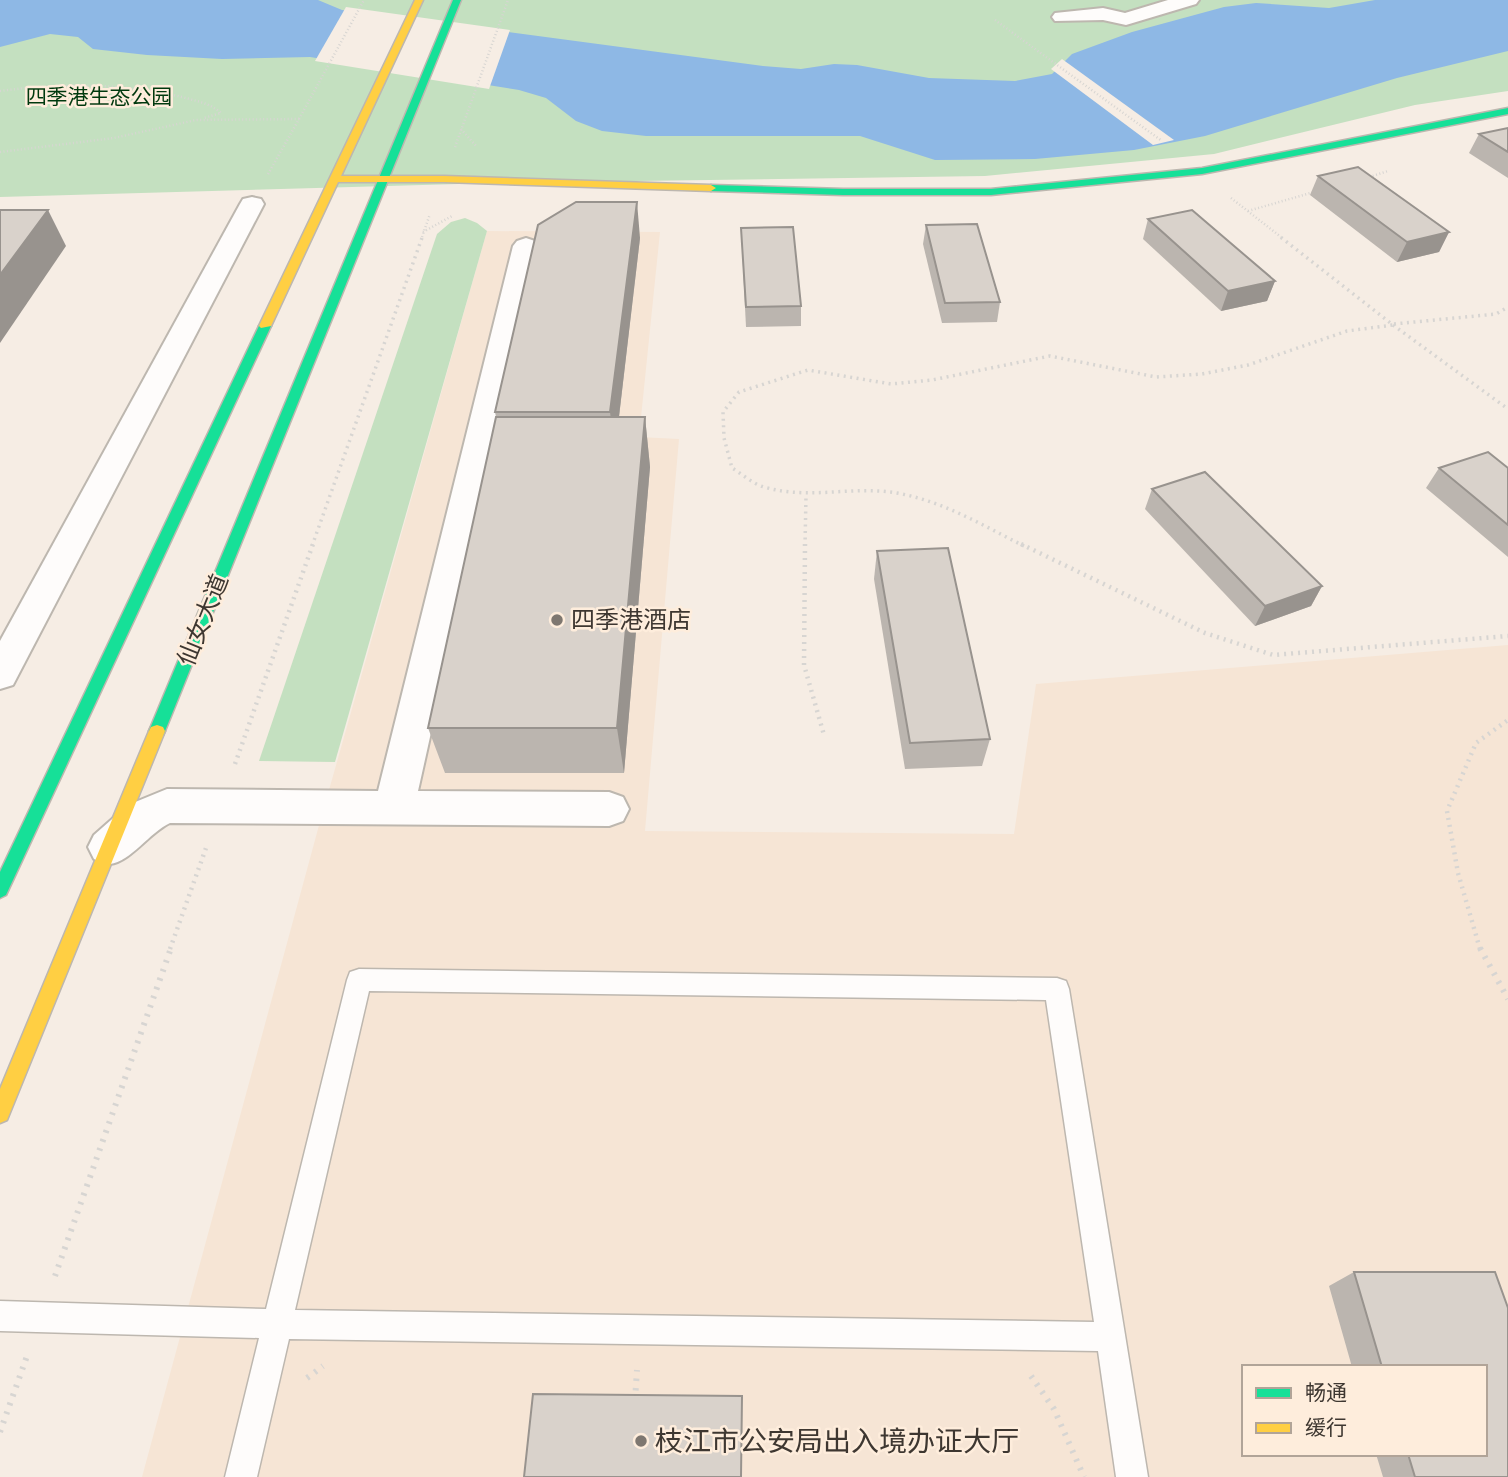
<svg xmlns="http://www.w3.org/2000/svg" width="1508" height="1477" viewBox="0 0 1508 1477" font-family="Karla,'Noto Sans SC',sans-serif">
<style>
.built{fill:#f6e5d5;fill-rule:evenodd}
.green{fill:#c4e0c0}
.water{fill:#8eb8e5}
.pier{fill:#f6ede4}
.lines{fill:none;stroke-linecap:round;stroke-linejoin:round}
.lane-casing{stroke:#bdb7af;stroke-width:3}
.street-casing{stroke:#bdb7af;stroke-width:4}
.fast-casing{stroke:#bdb7af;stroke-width:3}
.slow-casing{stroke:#bdb7af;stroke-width:3}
.path-far3{stroke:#d7d5d2;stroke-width:2.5;stroke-dasharray:1 2.5;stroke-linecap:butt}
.path-far2{stroke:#d7d5d2;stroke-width:3.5;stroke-dasharray:2 4.5;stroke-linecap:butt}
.path-far1{stroke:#d7d5d2;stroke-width:4.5;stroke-dasharray:2 5;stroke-linecap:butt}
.path{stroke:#d7d5d2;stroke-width:6;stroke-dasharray:2.5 7;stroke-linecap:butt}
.lane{fill:#fefcfb;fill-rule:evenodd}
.street{fill:#fefcfb;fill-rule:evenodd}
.fast{fill:#16e098;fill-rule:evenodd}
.slow{fill:#ffcf43;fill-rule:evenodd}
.wall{fill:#bbb5af}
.shaded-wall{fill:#98938e}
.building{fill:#d9d2cb;stroke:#98938e;stroke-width:2}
.poi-dot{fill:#7e7770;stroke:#feeddc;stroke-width:2.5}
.labels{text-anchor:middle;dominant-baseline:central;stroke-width:5;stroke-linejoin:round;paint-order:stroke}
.far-park-label{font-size:21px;fill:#00390e;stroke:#feeddc}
.street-label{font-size:24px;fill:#3e3731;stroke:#feeddc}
.poi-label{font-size:24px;fill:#3e3731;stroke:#feeddc;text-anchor:start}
.near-poi-label{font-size:28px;fill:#3e3731;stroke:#feeddc;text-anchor:start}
</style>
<rect width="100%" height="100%" fill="#f6ede4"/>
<path class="built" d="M487,231L660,232L639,437L679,439L645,831L1014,834L1036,684L1508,645V1477H142L318,829ZM1244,1367H1485V1454H1244Z"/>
<g class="green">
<path d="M0,0H1508V91L1415,105L1214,154L985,176L494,183L0,197Z"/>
<path d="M465,218L477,223L487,231L335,762L259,761L437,234L451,222Z"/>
</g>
<path class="water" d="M0,0H318L342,10L763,66L801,69L834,64L857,65L929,78L1015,81L1052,74L1072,54L1132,32L1224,7L1256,3L1329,8L1375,0H1508V51L1397,78L1205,136L1134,150L1035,159L935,160L860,136H646L602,131L576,121L546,98L519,90L310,57L222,59L147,55L93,49L78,37L50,34L0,47Z"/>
<g class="pier">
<path d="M346,7L510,30L489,89L315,61Z"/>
<path d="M1062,59L1174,140L1153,145L1051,69Z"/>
</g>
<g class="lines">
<g class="lane-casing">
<path id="lane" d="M359,969L1057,978L1066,981L1069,989L1148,1477H1116L1098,1351L289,1339L257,1477H225L259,1338L0,1331V1301L266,1309L347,980L350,972ZM369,991L1046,1000L1094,1322L295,1310Z"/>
</g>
<g class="street-casing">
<g id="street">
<path d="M1168,0H1199L1196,4L1126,25L1103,20L1055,21L1052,17L1055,13L1103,8L1125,13Z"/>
<path d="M252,197L261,199L264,204L13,685L0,689V641L240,204L243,199Z"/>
<path d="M526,238L535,241L539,246L418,791L609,792L623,797L629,809L623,821L609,826L170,823C150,832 130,862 110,864C106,865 99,861 94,859L88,847L94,835L128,805L167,789L378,791L513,246L517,241Z"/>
</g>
</g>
<g class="fast-casing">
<g id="fast">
<path d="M453,0H461L165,731L163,735H151L149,731Z"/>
<path d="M1508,108V114L1202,174L991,195H843L711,191L706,188L711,185L843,189H991L1202,168Z"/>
<path d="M265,323L271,326L6,895L0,898V872L259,326Z"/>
</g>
</g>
<g class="slow-casing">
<g id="slow">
<path d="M415,0H423L341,176H444L711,185L716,188L711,191L444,182H338L271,326L261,328L259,326Z"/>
<path d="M157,725L163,727L165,731L7,1120L0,1123V1089L149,731L151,727Z"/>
</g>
</g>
<g class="path-far3">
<path d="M995,20L1162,141"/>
<path d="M0,91C62,83 120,83 182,97C196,101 210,103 221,113L204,118"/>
<path d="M299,119L364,0"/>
<path d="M461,129L477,147"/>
<path d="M455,147L508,0"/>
<path d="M0,152L114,138L196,120L299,119L267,176"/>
<path d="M1366,178L1388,171"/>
<path d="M1231,198L1281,237"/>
<path d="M1248,211L1314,192"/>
<path d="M423,232L452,216"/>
<path d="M422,237L430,214"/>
</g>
<g class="path-far2">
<path d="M1394,324L1496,314L1508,307"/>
<path d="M1393,325L1508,409"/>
<path d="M312,546L423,235"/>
<path d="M805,546L806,495"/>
<path d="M1024,546C984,526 946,503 902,494C855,484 812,501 764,487C753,484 742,474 732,468L724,438L723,412L739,392L808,370L891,384L932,380L1050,356L1156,377L1202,374L1248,365L1347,331L1393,325L1278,235"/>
</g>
<g class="path-far1">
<path d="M805,544L804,665L824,735"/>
<path d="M1021,544L1205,633L1273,655L1508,636"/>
<path d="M235,764L313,544"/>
<path d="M170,949L206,848"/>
<path d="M1480,949L1458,873L1447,811L1476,743L1508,720"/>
</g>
<g class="path">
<path d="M1480,948L1508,999"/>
<path d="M55,1276L171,948"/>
<path d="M1031,1376L1054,1409L1084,1477"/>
<path d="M307,1378L323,1366"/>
<path d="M635,1400L637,1370"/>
<path d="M0,1432L27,1356"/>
</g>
<use href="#lane" class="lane"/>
<use href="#street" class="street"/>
<use href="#fast" class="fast"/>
<use href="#slow" class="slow"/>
</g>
<g class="wall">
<path d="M1508,128V178L1469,153L1479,134Z"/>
<path d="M1318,176L1449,232L1439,252L1397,262L1310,195Z"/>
<path d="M1148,219L1275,281L1267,301L1221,311L1143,239Z"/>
<path d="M926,225L1000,302L997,322L942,323L923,244Z"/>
<path d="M741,228L801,306V326L746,327Z"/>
<path d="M640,238L619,417H645L650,467L624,773H445L428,728L496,417L495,412Z"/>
<path d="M1439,468H1508V557L1426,488Z"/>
<path d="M1152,489L1322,586L1311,606L1255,626L1145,509Z"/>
<path d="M877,551L990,739L982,766L905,769L874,579Z"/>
<path d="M1354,1272H1495L1508,1308V1477H1383L1376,1454H1485V1367H1352L1329,1286Z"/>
</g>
<g class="shaded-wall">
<path d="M637,202L640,238L615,450L610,412Z"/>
<path d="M48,210L66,246L0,343V275Z"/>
<path d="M1449,232L1439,252L1397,262L1407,242Z"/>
<path d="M1275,281L1267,301L1221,311L1228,291Z"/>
<path d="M645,417L650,467L624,773L617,728Z"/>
<path d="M1322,586L1311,606L1255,626L1265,606Z"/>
</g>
<g class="building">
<path d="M1508,128V152L1479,134Z"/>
<path d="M1358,167L1449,232L1407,242L1318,176Z"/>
<path d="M576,202H637L610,412H495L538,225Z"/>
<path d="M0,210H48L0,275Z"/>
<path d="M1192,210L1275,281L1228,291L1148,219Z"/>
<path d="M977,224L1000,302L945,303L926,225Z"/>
<path d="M793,227L801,306L746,307L741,228Z"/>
<path d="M496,417H645L617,728H428Z"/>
<path d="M1488,452L1508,468V525L1439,468Z"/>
<path d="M1205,472L1322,586L1265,606L1152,489Z"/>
<path d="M948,548L990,739L910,743L877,551Z"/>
<path d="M1354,1272H1495L1508,1308V1477H1415L1408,1454H1485V1367H1382Z"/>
<path d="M533,1394L742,1396L741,1477H524Z"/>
</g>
<g class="poi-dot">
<circle cx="557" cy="620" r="7"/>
<circle cx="641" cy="1441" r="7"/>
</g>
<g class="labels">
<g class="far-park-label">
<text x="99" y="97">四季港生态公园</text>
</g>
<g class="street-label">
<text transform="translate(203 620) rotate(-68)">仙女大道</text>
</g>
<g class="poi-label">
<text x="571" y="620">四季港酒店</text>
</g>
<g class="near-poi-label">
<text x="655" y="1441">枝江市公安局出入境办证大厅</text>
</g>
</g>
<rect x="1242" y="1365" width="245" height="91" fill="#feeddc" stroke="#b1a498" stroke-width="2"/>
<rect x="1256" y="1388" width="35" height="10" fill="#16e098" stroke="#b1a498" stroke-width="2"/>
<text x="1305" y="1400" font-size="21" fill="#3e3731">畅通</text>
<rect x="1256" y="1423" width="35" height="10" fill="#ffcf43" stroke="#b1a498" stroke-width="2"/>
<text x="1305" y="1435" font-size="21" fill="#3e3731">缓行</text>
</svg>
